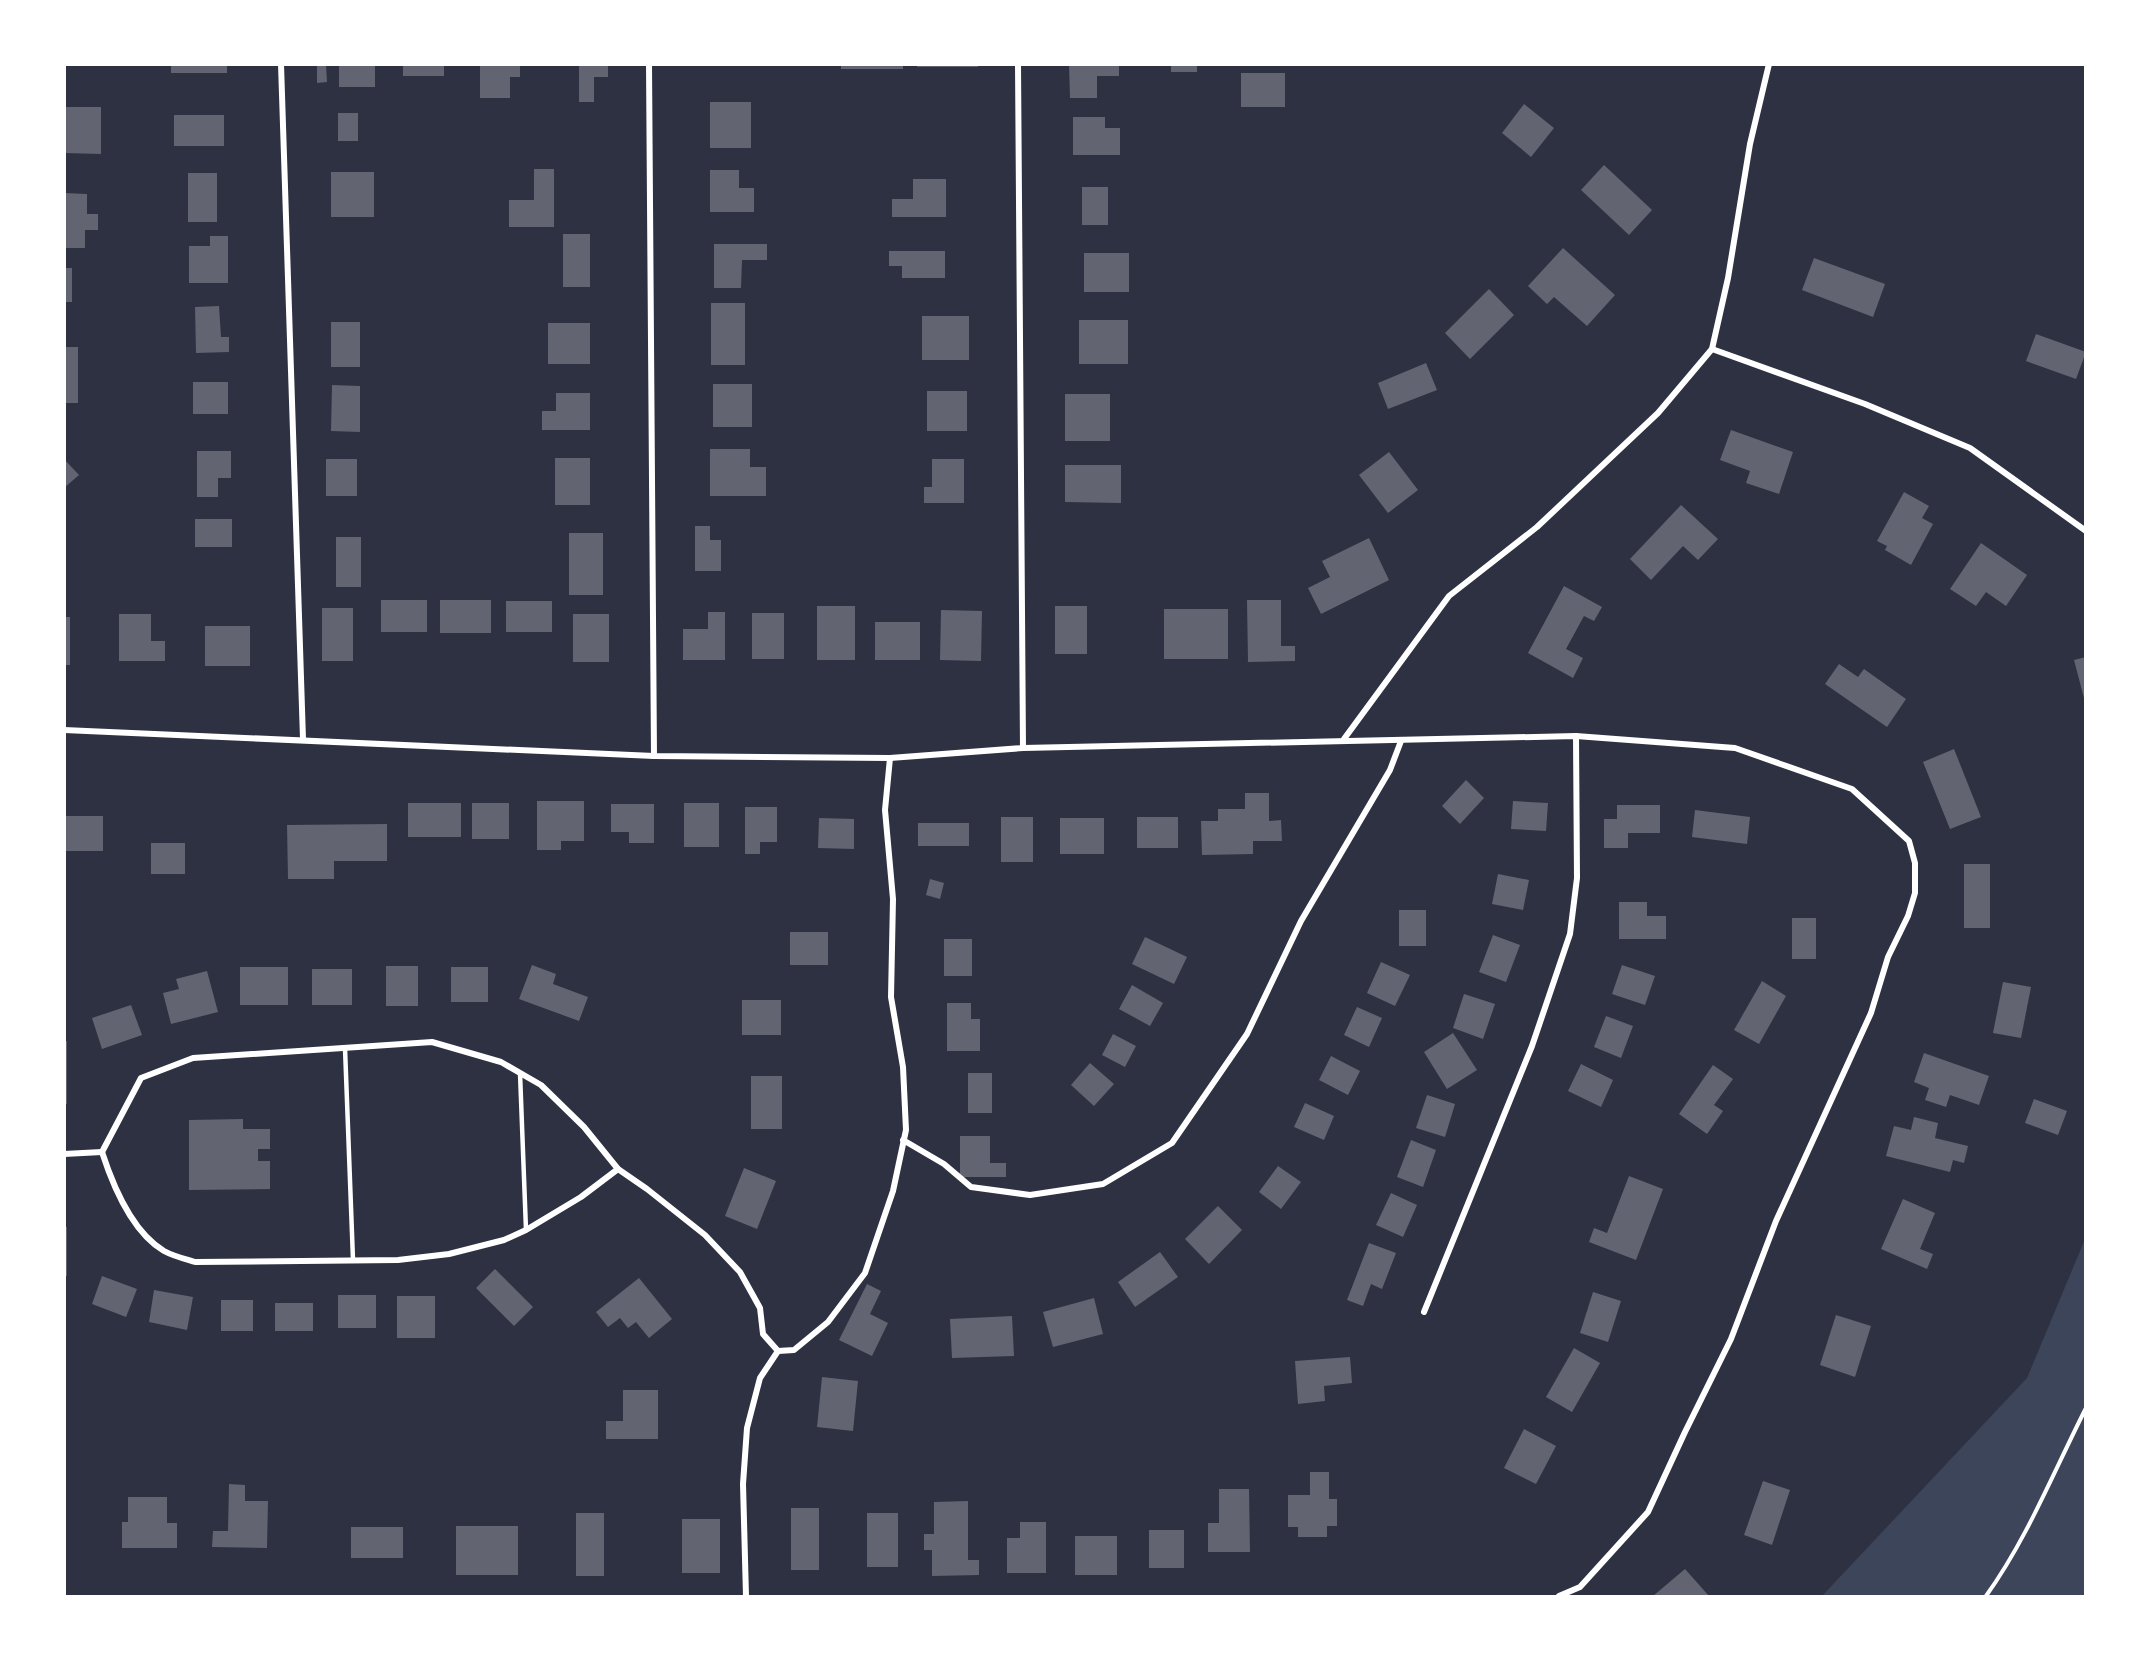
<svg xmlns="http://www.w3.org/2000/svg" width="2150" height="1661" viewBox="0 0 2150 1661" font-family="Arial,sans-serif">
<style>
.green{fill:#3c4559}
.building{fill:#626471}
.lines{fill:none;stroke-linecap:round;stroke-linejoin:round}
.path{stroke:#fff;stroke-width:4}
.service{stroke:#fff;stroke-width:4.5}
.minor{stroke:#fff;stroke-width:6}
</style>
<rect width="100%" height="100%" fill="#2d3142"/>
<path class="green" d="M2085,1239V1596H1822L2027,1378Z"/>
<g class="building">
<rect x="171" y="64" width="56" height="9"/>
<path d="M317,64H326L327,82L317,83Z"/>
<rect x="339" y="64" width="36" height="23"/>
<rect x="403" y="64" width="41" height="12"/>
<path d="M480,64H520V77H510V98H480Z"/>
<path d="M579,64H608V77H594V102H579Z"/>
<rect x="841" y="64" width="62" height="5"/>
<rect x="917" y="64" width="61" height="3"/>
<path d="M1069,64H1119V76H1097V98H1070Z"/>
<rect x="1171" y="64" width="26" height="8"/>
<rect x="1241" y="73" width="44" height="34"/>
<rect x="710" y="102" width="41" height="46"/>
<path d="M1524,104L1554,128L1531,157L1502,133Z"/>
<path d="M64,107H101V154L64,153Z"/>
<rect x="338" y="113" width="20" height="28"/>
<rect x="174" y="115" width="50" height="31"/>
<path d="M1073,117H1105V128H1120V155H1073Z"/>
<path d="M1604,165L1652,210L1629,235L1581,190Z"/>
<path d="M534,169H554V227H509V200H534Z"/>
<path d="M710,170H739V188H754V212H710Z"/>
<rect x="331" y="172" width="43" height="45"/>
<rect x="188" y="173" width="29" height="49"/>
<path d="M913,179H946V217H892V199H913Z"/>
<rect x="1082" y="187" width="26" height="38"/>
<path d="M64,193L87,194V214H98V230H85V248H64Z"/>
<rect x="563" y="234" width="27" height="53"/>
<path d="M210,236H228V283H189V246H210Z"/>
<path d="M714,244H767V260H742L741,288H714Z"/>
<path d="M1563,248L1615,295L1587,326L1554,297L1547,304L1528,286Z"/>
<path d="M889,251H945V278H902V266H889Z"/>
<rect x="1084" y="253" width="45" height="39"/>
<path d="M1814,258L1885,284L1873,317L1802,290Z"/>
<rect x="64" y="268" width="8" height="34"/>
<path d="M1489,289L1514,315L1470,359L1445,333Z"/>
<rect x="711" y="303" width="34" height="62"/>
<path d="M219,306L221,337H229V352L196,353L195,307Z"/>
<rect x="922" y="316" width="47" height="44"/>
<rect x="1079" y="320" width="49" height="44"/>
<rect x="331" y="322" width="29" height="45"/>
<rect x="548" y="323" width="42" height="41"/>
<path d="M2036,334L2086,352L2076,379L2026,361Z"/>
<rect x="64" y="347" width="14" height="56"/>
<path d="M1426,363L1437,390L1388,409L1378,383Z"/>
<rect x="193" y="382" width="35" height="32"/>
<rect x="713" y="384" width="39" height="43"/>
<path d="M332,385L360,386V432L331,431Z"/>
<rect x="927" y="391" width="40" height="40"/>
<path d="M556,393H590V430H542V411H556Z"/>
<rect x="1065" y="394" width="45" height="47"/>
<path d="M1731,430L1793,452L1779,494L1746,483L1750,471L1720,460Z"/>
<path d="M710,449H750V467H766V496H710Z"/>
<path d="M197,451H231V478H218V497H197Z"/>
<path d="M1389,452L1418,490L1388,513L1359,475Z"/>
<rect x="555" y="458" width="35" height="47"/>
<path d="M64,459L79,475L64,488Z"/>
<rect x="326" y="459" width="31" height="37"/>
<path d="M932,459H964V503H924V487H932Z"/>
<path d="M1065,465H1121V503L1065,502Z"/>
<path d="M1904,492L1929,506L1922,518L1933,524L1911,565L1885,550L1887,546L1877,541Z"/>
<path d="M1681,505L1718,539L1698,560L1683,546L1651,580L1630,559Z"/>
<rect x="195" y="519" width="37" height="28"/>
<path d="M695,526H710V540H721V571H695Z"/>
<rect x="569" y="533" width="34" height="62"/>
<rect x="336" y="537" width="25" height="50"/>
<path d="M1369,538L1389,580L1321,614L1308,588L1330,577L1322,561Z"/>
<path d="M1981,543L2027,575L2006,606L1986,592L1976,606L1950,589Z"/>
<path d="M1564,586L1602,607L1594,621L1584,616L1566,649L1583,658L1573,678L1528,653Z"/>
<rect x="381" y="600" width="46" height="32"/>
<rect x="440" y="600" width="51" height="33"/>
<path d="M1247,600H1281V646H1295V661L1248,662Z"/>
<rect x="506" y="601" width="46" height="31"/>
<rect x="817" y="606" width="38" height="54"/>
<rect x="1055" y="606" width="32" height="48"/>
<rect x="322" y="608" width="31" height="53"/>
<rect x="1164" y="609" width="64" height="50"/>
<path d="M941,610L982,611L981,661L940,660Z"/>
<path d="M708,612H725V660H683V629H708Z"/>
<rect x="752" y="613" width="32" height="46"/>
<path d="M119,614H151V641H165V661H119Z"/>
<rect x="573" y="614" width="36" height="48"/>
<rect x="64" y="617" width="6" height="48"/>
<rect x="875" y="622" width="45" height="38"/>
<rect x="205" y="626" width="45" height="40"/>
<path d="M2086,657V702H2085L2074,660Z"/>
<path d="M1839,664L1858,677L1864,669L1906,699L1887,727L1825,684Z"/>
<path d="M1954,749L1981,817L1950,829L1923,762Z"/>
<path d="M1466,780L1484,798L1460,824L1442,806Z"/>
<path d="M1245,793H1269V821L1281,820L1282,841H1253V854L1202,855L1201,821H1218V809H1245Z"/>
<path d="M537,801H584V841H561V850H537Z"/>
<path d="M1513,801L1548,803L1546,831L1511,829Z"/>
<rect x="408" y="803" width="53" height="34"/>
<rect x="472" y="803" width="37" height="36"/>
<rect x="684" y="803" width="35" height="44"/>
<path d="M611,804H654V843H629V832H611Z"/>
<path d="M1617,805H1660V833H1628V848H1604V819H1617Z"/>
<path d="M745,807H777V842H760V854H745Z"/>
<path d="M1695,810L1750,817L1747,844L1692,837Z"/>
<rect x="64" y="816" width="39" height="35"/>
<rect x="1001" y="817" width="32" height="45"/>
<rect x="1137" y="817" width="41" height="31"/>
<path d="M819,818L854,819V849L818,848Z"/>
<rect x="1060" y="818" width="44" height="36"/>
<rect x="918" y="823" width="51" height="23"/>
<path d="M387,824V861H334V879H288L287,825Z"/>
<rect x="151" y="843" width="34" height="31"/>
<rect x="1964" y="864" width="26" height="64"/>
<path d="M1498,874L1529,880L1523,910L1492,904Z"/>
<path d="M930,879L944,883L940,899L926,895Z"/>
<path d="M1619,902H1647V916H1666V939H1619Z"/>
<rect x="1399" y="910" width="27" height="36"/>
<rect x="1792" y="918" width="24" height="41"/>
<rect x="790" y="932" width="38" height="33"/>
<path d="M1493,935L1520,945L1506,982L1479,972Z"/>
<path d="M1145,937L1187,957L1174,984L1132,964Z"/>
<rect x="944" y="939" width="28" height="37"/>
<path d="M1381,962L1410,975L1395,1006L1367,993Z"/>
<path d="M532,965L556,974L553,984L588,997L579,1021L519,999Z"/>
<path d="M1622,965L1655,976L1645,1005L1612,994Z"/>
<rect x="386" y="966" width="32" height="40"/>
<rect x="240" y="967" width="48" height="38"/>
<rect x="451" y="967" width="37" height="35"/>
<rect x="312" y="969" width="40" height="36"/>
<path d="M207,971L218,1012L171,1024L163,993L179,989L176,979Z"/>
<path d="M1762,981L1786,996L1759,1044L1734,1030Z"/>
<path d="M2003,982L2031,987L2021,1038L1993,1033Z"/>
<path d="M1132,985L1163,1003L1150,1026L1119,1009Z"/>
<path d="M1464,994L1495,1004L1483,1039L1453,1028Z"/>
<rect x="742" y="1000" width="39" height="35"/>
<path d="M947,1003H971V1019H980V1051H947Z"/>
<path d="M131,1005L142,1035L102,1049L92,1018Z"/>
<path d="M1357,1007L1382,1018L1369,1047L1344,1035Z"/>
<path d="M1606,1016L1633,1026L1621,1058L1594,1047Z"/>
<path d="M1453,1033L1477,1070L1447,1089L1424,1052Z"/>
<path d="M1113,1034L1136,1046L1125,1067L1102,1055Z"/>
<rect x="64" y="1041" width="3" height="63"/>
<path d="M1924,1053L1989,1076L1979,1105L1950,1095L1946,1107L1925,1100L1929,1088L1914,1082Z"/>
<path d="M1331,1056L1360,1071L1348,1095L1319,1080Z"/>
<path d="M1090,1063L1114,1084L1094,1106L1071,1085Z"/>
<path d="M1581,1064L1613,1080L1601,1107L1568,1091Z"/>
<path d="M1713,1065L1733,1079L1714,1105L1723,1111L1707,1134L1679,1114Z"/>
<rect x="968" y="1073" width="24" height="40"/>
<rect x="751" y="1076" width="31" height="53"/>
<path d="M1427,1095L1455,1104L1445,1137L1416,1128Z"/>
<path d="M2034,1099L2067,1111L2058,1135L2025,1123Z"/>
<path d="M1305,1103L1334,1116L1324,1140L1294,1127Z"/>
<path d="M1914,1117L1938,1123L1935,1138L1968,1146L1964,1163L1953,1160L1950,1172L1886,1156L1894,1126L1911,1130Z"/>
<path d="M243,1119V1129H270V1149H258V1161H270V1189L189,1190V1120Z"/>
<path d="M960,1136H990V1163H1006V1177H960Z"/>
<path d="M1411,1140L1436,1150L1423,1187L1397,1177Z"/>
<path d="M1278,1166L1301,1182L1281,1209L1259,1192Z"/>
<path d="M744,1168L776,1181L757,1229L725,1216Z"/>
<path d="M1629,1176L1663,1189L1636,1260L1589,1242L1594,1228L1607,1233Z"/>
<path d="M1391,1193L1417,1205L1403,1237L1376,1225Z"/>
<path d="M1903,1199L1935,1213L1920,1249L1933,1254L1927,1269L1881,1249Z"/>
<path d="M1218,1206L1242,1230L1209,1264L1185,1239Z"/>
<rect x="64" y="1227" width="3" height="49"/>
<path d="M1369,1243L1396,1253L1382,1289L1371,1284L1363,1306L1347,1300Z"/>
<path d="M1160,1252L1178,1277L1135,1307L1118,1282Z"/>
<path d="M495,1269L533,1307L514,1326L476,1288Z"/>
<path d="M102,1276L137,1289L126,1317L92,1304Z"/>
<path d="M639,1278L672,1319L649,1338L636,1322L628,1328L620,1318L608,1327L596,1312Z"/>
<path d="M867,1284L881,1291L870,1314L888,1323L872,1356L839,1340Z"/>
<path d="M154,1290L193,1297L187,1330L149,1322Z"/>
<path d="M1593,1292L1621,1301L1608,1342L1580,1333Z"/>
<rect x="338" y="1295" width="38" height="33"/>
<rect x="397" y="1296" width="38" height="42"/>
<path d="M1094,1298L1103,1334L1053,1347L1043,1312Z"/>
<rect x="221" y="1300" width="32" height="31"/>
<rect x="275" y="1303" width="38" height="28"/>
<path d="M1836,1315L1871,1326L1855,1377L1820,1365Z"/>
<path d="M1012,1316L1014,1356L952,1358L950,1319Z"/>
<path d="M1574,1348L1600,1363L1572,1412L1546,1397Z"/>
<path d="M1350,1357L1352,1383L1324,1386L1325,1401L1298,1404L1295,1361Z"/>
<path d="M822,1377L858,1381L853,1431L817,1427Z"/>
<path d="M623,1390H658V1439H606V1421H623Z"/>
<path d="M1524,1429L1556,1446L1536,1484L1504,1468Z"/>
<path d="M1310,1472H1329V1499H1337V1526H1327V1537H1298V1527H1288V1495H1310Z"/>
<path d="M1763,1481L1790,1490L1772,1545L1744,1535Z"/>
<path d="M229,1484L245,1485V1501H268L267,1548L212,1547L213,1531H228Z"/>
<path d="M1219,1489H1249L1250,1552H1208V1523H1219Z"/>
<path d="M128,1497H167V1523H177V1548H122V1522H128Z"/>
<path d="M968,1501V1560H979V1575L932,1576V1550H924V1534H934V1502Z"/>
<rect x="791" y="1508" width="28" height="62"/>
<rect x="576" y="1513" width="28" height="63"/>
<rect x="867" y="1513" width="31" height="54"/>
<rect x="682" y="1519" width="38" height="54"/>
<path d="M1020,1522H1046V1573H1007V1538H1020Z"/>
<rect x="456" y="1526" width="62" height="49"/>
<rect x="351" y="1527" width="52" height="31"/>
<rect x="1149" y="1530" width="35" height="38"/>
<rect x="1075" y="1536" width="42" height="39"/>
<path d="M1685,1569L1709,1596H1653Z"/>
</g>
<g class="lines">
<path class="path" d="M1986,1596C2027,1539 2054,1471 2086,1408"/>
<g class="service">
<path d="M345,1048L353,1260"/>
<path d="M520,1073L526,1230"/>
</g>
<g class="minor">
<path d="M281,64L303,739"/>
<path d="M649,64L654,756"/>
<path d="M1018,64L1023,748"/>
<path d="M1712,349L1865,404L1970,448L2086,531"/>
<path d="M64,730L654,756L890,758L1023,748L1576,736L1735,748L1852,789L1909,841L1915,863V893L1908,916L1888,957L1871,1013L1776,1221L1731,1339L1685,1432L1648,1512L1580,1587L1559,1596"/>
<path d="M1344,739L1449,596L1537,527L1658,413L1712,349L1728,278L1750,144L1769,64"/>
<path d="M903,1140L944,1164L971,1187L1030,1195L1103,1184L1172,1143L1247,1034L1301,921L1390,770L1401,741"/>
<path d="M102,1152L141,1078L193,1058L432,1042L501,1062L541,1085L584,1127L618,1169L647,1189L705,1235L740,1272L760,1308L763,1334L778,1351"/>
<path d="M102,1152C113,1186 132,1232 164,1251C173,1256 185,1259 195,1262L398,1260L449,1254L504,1240L526,1230L581,1197L618,1169"/>
<path d="M64,1154L102,1152"/>
<path d="M1424,1312L1532,1046L1570,934L1577,878L1576,736"/>
<path d="M746,1596L743,1484L747,1428L760,1378L778,1351L794,1350L828,1322L865,1273L893,1191L906,1130L903,1067L891,997L893,899L885,810L890,758"/>
</g>
</g>
<rect width="2150" height="1661" fill="none" stroke="#ffffff" stroke-width="132"/>
</svg>
